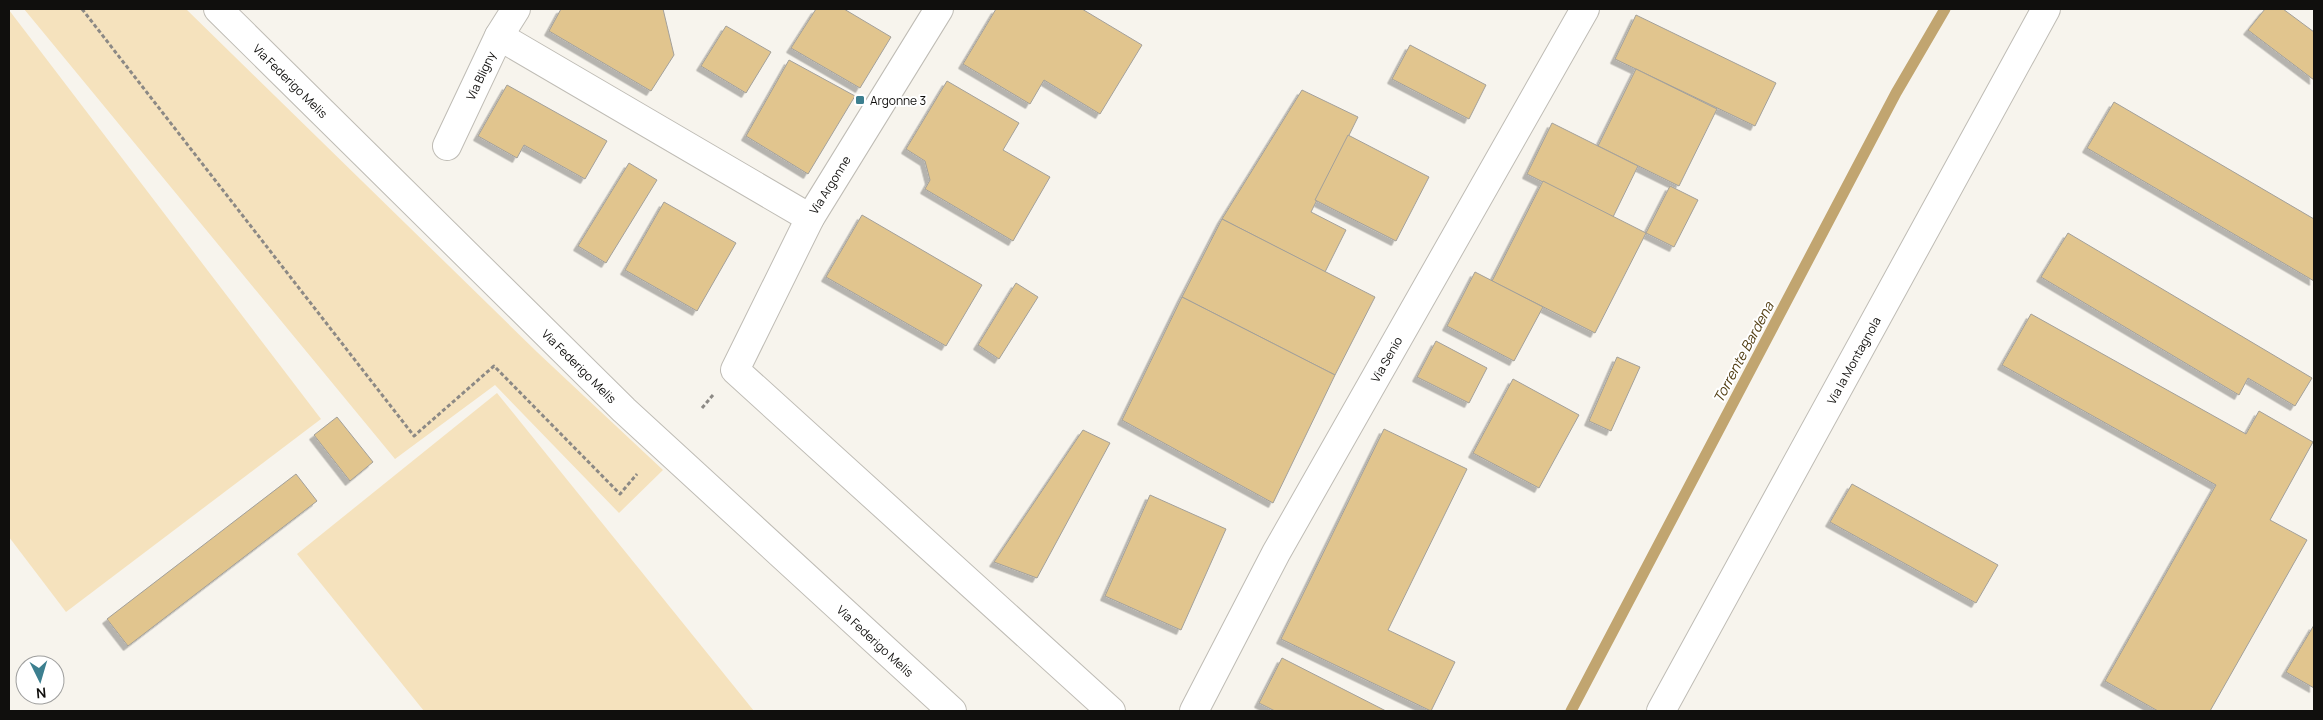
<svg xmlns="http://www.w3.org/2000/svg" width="2323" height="720" viewBox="0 0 2323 720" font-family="Manrope,sans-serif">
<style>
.green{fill:#f5e2bd}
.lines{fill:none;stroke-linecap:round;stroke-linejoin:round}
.stream{stroke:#c1a570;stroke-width:11}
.building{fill:#e1c58e;stroke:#a3a09a;filter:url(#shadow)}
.minor-casing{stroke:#bfbcb5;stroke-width:30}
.secondary-casing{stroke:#bfbcb5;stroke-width:30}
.path{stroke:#8c8985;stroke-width:3;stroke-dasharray:4 2.5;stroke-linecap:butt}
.minor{stroke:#fff;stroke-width:28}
.secondary{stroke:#fff;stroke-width:28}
.poi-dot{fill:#3c7f8f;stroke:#fff;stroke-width:2}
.labels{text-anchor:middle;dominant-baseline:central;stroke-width:4;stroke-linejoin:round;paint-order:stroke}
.street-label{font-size:12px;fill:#100f0d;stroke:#fff}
.poi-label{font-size:12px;fill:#100f0d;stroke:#fff;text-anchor:start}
.water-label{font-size:14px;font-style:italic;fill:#544015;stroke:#fff}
</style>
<defs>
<filter id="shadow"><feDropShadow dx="-4.5" dy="4.5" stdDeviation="0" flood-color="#0004"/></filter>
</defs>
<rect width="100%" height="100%" fill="#f7f4ed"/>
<g class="green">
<path d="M24,9H186L537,352L663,470L619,513L495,385L395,459Z"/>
<path d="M9,10L321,419L66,612L9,537Z"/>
<path d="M497,393L754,711H424L297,554Z"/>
</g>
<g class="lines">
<path class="stream" d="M1571,711L1896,93L1945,9"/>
</g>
<g class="building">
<path d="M561,9H663L674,55L651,91L549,31Z"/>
<path d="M816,9H844L891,37L860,88L791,48Z"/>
<path d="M996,9H1082L1142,45L1100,114L1044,80L1030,104L963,64Z"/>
<path d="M2265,9H2283L2314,32V80L2248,30Z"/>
<path d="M1636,15L1776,83L1755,126L1615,59Z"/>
<path d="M726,26L771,52L746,93L701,66Z"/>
<path d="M1410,45L1486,85L1469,119L1392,79Z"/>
<path d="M789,60L855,96L808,174L746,136Z"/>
<path d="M1636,69L1717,109L1679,186L1598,146Z"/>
<path d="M947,81L1019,123L1003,150L1050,177L1013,241L925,189L930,180L925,161L906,149Z"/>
<path d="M507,85L607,141L585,179L524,145L517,158L478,136Z"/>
<path d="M1302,90L1358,117L1311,212L1346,230L1325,272L1222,219Z"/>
<path d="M2114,102L2314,219V281L2087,148Z"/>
<path d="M1552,123L1638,166L1613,217L1527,174Z"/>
<path d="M1348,135L1429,177L1396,241L1315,200Z"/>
<path d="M629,163L657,180L606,263L578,246Z"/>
<path d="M1543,181L1646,233L1595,333L1492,281Z"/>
<path d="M1670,186L1698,200L1674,247L1646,233Z"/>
<path d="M664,202L736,243L697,311L625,270Z"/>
<path d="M862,215L982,285L946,346L826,277Z"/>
<path d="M1222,219L1375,297L1335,375L1182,297Z"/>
<path d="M2068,233L2312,378L2295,406L2248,378L2239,395L2041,277Z"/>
<path d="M1475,272L1543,307L1514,361L1447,326Z"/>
<path d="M1016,283L1038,297L999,359L978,345Z"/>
<path d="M1182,297L1335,375L1273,503L1122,420Z"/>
<path d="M2031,314L2246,434L2259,411L2313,442L2270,520L2307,540L2210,711H2158L2105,681L2216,485L2002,365Z"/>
<path d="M1436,341L1487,368L1469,403L1417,377Z"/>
<path d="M1617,357L1640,367L1611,431L1589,421Z"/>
<path d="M1513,379L1579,415L1539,488L1473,453Z"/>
<path d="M337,417L373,462L350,481L314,435Z"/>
<path d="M1384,429L1467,469L1388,630L1455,662L1431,711L1281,639Z"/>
<path d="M1083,430L1110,443L1037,578L994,562Z"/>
<path d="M296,474L317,501L128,646L107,619Z"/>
<path d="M1852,484L1998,565L1976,603L1830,522Z"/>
<path d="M1150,495L1226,529L1181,630L1105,596Z"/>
<path d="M2314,625V688L2286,672Z"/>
<path d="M1282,658L1386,711H1275L1259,703Z"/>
</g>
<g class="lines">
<g class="minor-casing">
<g id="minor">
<path d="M939,9L810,218L735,370L1111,711"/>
<path d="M499,36L810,218"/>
<path id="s1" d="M447,146L499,36L516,9"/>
<path id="s2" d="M1194,711L1276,553L1585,9"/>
<path id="s3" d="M1661,711L2046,9"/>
</g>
</g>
<g class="secondary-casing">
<g id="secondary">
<path id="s4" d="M218,9L624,410L952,711"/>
</g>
</g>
<g class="path">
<path d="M82,9L414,436L494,366L620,494L637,474"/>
<path d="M702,408L713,395"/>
</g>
<use href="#minor" class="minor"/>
<use href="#secondary" class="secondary"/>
</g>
<rect class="poi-dot" x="855" y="95" width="10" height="10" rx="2.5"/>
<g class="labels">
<g class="street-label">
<text stroke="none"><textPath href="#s1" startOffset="78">Via Bligny</textPath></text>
<text stroke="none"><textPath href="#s4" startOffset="102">Via Federigo Melis</textPath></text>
<text transform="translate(830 185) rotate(-58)">Via Argonne</text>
<text stroke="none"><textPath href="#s2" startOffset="401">Via Senio</textPath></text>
<text stroke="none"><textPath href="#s3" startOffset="400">Via la Montagnola</textPath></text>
<text stroke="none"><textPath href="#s4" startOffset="508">Via Federigo Melis</textPath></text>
<text stroke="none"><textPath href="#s4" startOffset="912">Via Federigo Melis</textPath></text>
</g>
<g class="poi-label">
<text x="870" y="100">Argonne 3</text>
</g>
<g class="water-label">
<text transform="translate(1743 352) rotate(-62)">Torrente Bardena</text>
</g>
</g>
<rect width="2323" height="720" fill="none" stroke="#100f0d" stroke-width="20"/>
<g transform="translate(40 680) rotate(175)"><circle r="24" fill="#ffffff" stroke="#9f9f9e"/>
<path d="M0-4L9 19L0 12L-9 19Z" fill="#3c7f8f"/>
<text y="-8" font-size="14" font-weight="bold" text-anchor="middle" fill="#100f0d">N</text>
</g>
</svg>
